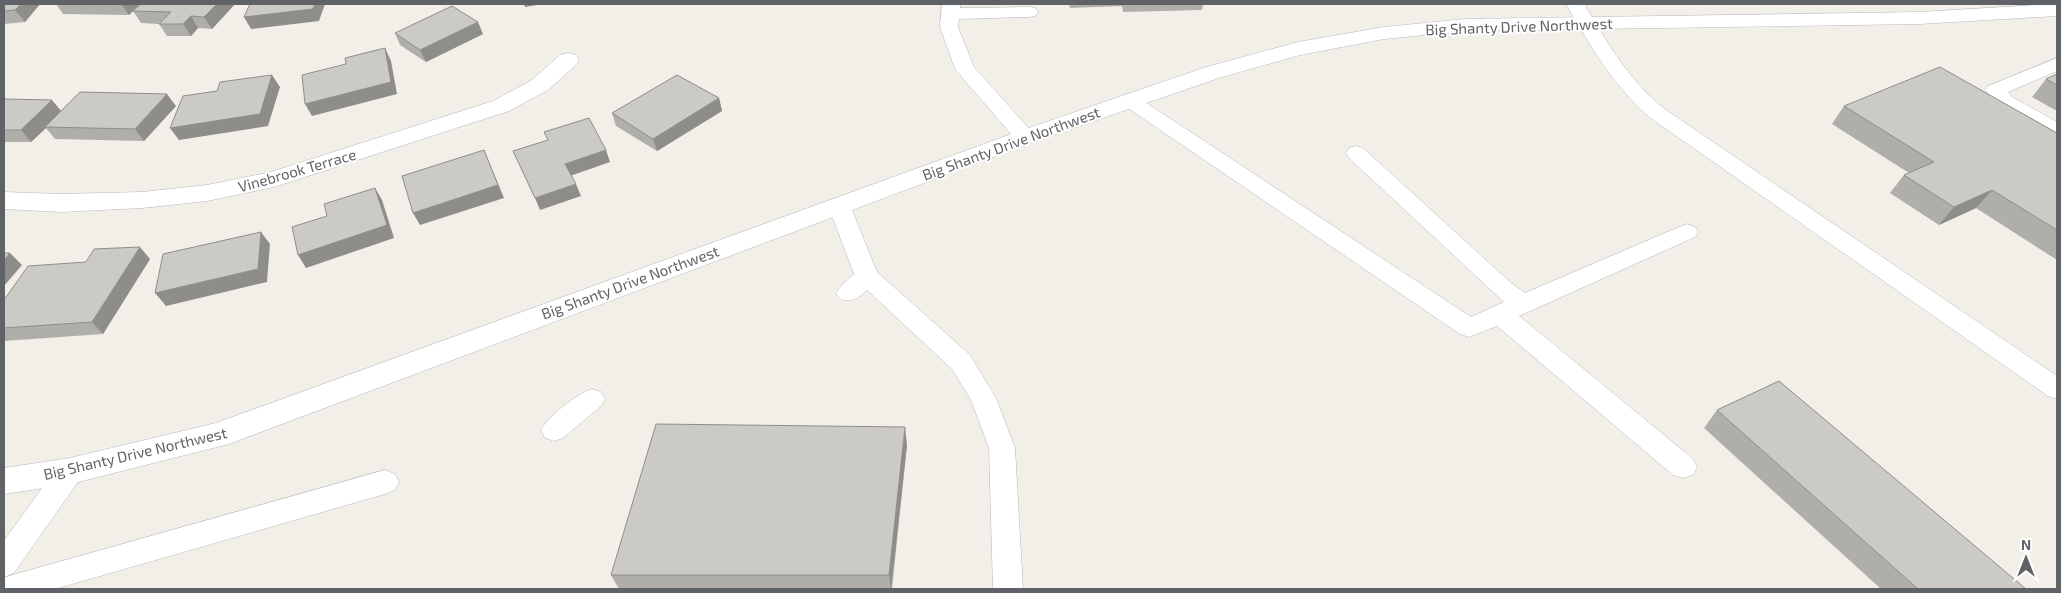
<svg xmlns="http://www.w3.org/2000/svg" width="2061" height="593" viewBox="0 0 2061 593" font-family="'Exo 2',sans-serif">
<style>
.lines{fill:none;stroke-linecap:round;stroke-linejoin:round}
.lane-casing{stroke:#b5b8bc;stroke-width:1}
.street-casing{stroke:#b5b8bc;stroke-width:1}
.secondary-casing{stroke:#b6babf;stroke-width:1}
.lane{fill:#fff;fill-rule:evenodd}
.street{fill:#fff;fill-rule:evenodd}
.secondary{fill:#fff;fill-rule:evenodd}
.wall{fill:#afaea9}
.shaded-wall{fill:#8f8d8a}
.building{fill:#cccac5;stroke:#8f8d8a}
.labels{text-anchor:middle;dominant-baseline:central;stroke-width:4;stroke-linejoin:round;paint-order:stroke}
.street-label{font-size:15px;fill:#5f6368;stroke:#fff}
</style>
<rect width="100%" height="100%" fill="#f1efe8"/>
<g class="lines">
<g class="lane-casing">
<g id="lane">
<path d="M942,4H960V8L1029,7L1035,8L1038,12L1035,16L1029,17L959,19L958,27L974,67L1032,132L1035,137L1032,142L1025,144L1018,142L955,69L940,27Z"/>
<path d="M1566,4H1584C1608,44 1629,81 1666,110L2057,376V399L2048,396L1652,119C1614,87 1591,47 1566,4Z"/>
<path d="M2057,58V71L2008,92L2012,97L2057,122V137L2050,136L1998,105L1985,90L1988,86Z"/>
<path d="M1129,94L1136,96L1471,317L1504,302L1349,158L1346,153L1349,148L1356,146L1363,148L1511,283L1525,293L1679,227L1687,224L1695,227L1698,232L1695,237L1519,316L1693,459L1697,467L1693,475L1683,478L1673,475L1497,326L1469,337L1460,334L1122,104L1119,100L1122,96Z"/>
<path d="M839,198L847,200L850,205L877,272L970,355L996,398L1015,448L1023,589H993L989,448L971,400L952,369L867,290C858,298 852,303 840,299L836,293L840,287L854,274L828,205L831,200Z"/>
<path d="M592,389L601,392L605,399L601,406L563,438L554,441L545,438L541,430C548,416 577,394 592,389Z"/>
<path d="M70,460L80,463L84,471L80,479L14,573L4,577V541L60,463Z"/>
<path d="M385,470L395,474L399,482L395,490L385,494L55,589H4V578L9,576Z"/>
</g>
</g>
<g class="street-casing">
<path id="street" d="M568,53L576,55L579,60L576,65L548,90L509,111L274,187L207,201L142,208L61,212L4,209V192L61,194L142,192L207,185L271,172L493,101L532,80L560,55Z"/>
</g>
<g class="secondary-casing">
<path id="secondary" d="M2057,4V16L1919,24L1466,31L1384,39L1300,55L1219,78L1033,142L229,444L70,484L4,494V468L70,458L216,423L1017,132L1203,68L1298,42L1384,27L1466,19L1919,12Z"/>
</g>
<use href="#lane" class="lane"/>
<use href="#street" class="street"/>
<use href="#secondary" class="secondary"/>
</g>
<g class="wall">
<path d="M4,4H40L25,22L4,24Z"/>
<path d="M56,4H140L129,15L63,14Z"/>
<path d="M235,4L212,29L198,28L191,36H167L159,24L141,23L133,11Z"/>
<path d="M1069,4H1203L1202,10L1123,12L1122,6L1070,8Z"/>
<path d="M395,33L483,34L426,62L400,45Z"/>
<path d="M2057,74V111L2032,97L2046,79Z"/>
<path d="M719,98L722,111L657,151L616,126L612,113Z"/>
<path d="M4,99L61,111L176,106L144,141L55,139L46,128L31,142H4Z"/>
<path d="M1844,106L2057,133V260L1976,208L1939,225L1890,193L1904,175L1909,173L1832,124Z"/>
<path d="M150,259L103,334L4,341V300Z"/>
<path d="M1717,410L2026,589H1881L1704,428Z"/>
<path d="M907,445L892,589H619L611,575Z"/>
</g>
<g class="shaded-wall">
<path d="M21,4H40L25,22L15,10Z"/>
<path d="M121,4H140L129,15Z"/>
<path d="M217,4H235L212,29L204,17Z"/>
<path d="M315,4H325L319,21L251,29L244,17Z"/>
<path d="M524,4H543L525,7Z"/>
<path d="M191,16L198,28L191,36L183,24Z"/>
<path d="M478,22L483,34L426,62L420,50Z"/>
<path d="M385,48L391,61L397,94L312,116L305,104Z"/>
<path d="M272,75L280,87L268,126L179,140L170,128Z"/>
<path d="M167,94L176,106L144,141L135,129Z"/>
<path d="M719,98L722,111L657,151L653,139Z"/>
<path d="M52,100L62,112L45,127L46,128L31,142L21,130Z"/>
<path d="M484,150L504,198L420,225L413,213Z"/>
<path d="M606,150L610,162L570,176L565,164Z"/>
<path d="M576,184L581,196L540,210L535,198Z"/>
<path d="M375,188L382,200L394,238L306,268L298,255Z"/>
<path d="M1992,190L1976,208L1939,225L1954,207Z"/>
<path d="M261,232L270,244L267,282L166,306L155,293Z"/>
<path d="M140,247L150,259L103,334L92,322Z"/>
<path d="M10,253L22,265L4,286V260Z"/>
<path d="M905,427L907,445L891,589L889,575Z"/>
</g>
<g class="building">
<path d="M4,4H21L15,10L4,11Z"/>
<path d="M141,4H217L204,17L191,16L183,24H159L171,12L133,11Z"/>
<path d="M250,4H315L313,9L244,17Z"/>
<path d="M452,6L478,22L420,50L395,33Z"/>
<path d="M385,48L391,82L305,104L302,75L346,64L345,58Z"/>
<path d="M1940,67L2057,133V230L1992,190L1954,207L1904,175L1934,162L1844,106Z"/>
<path d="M2057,74V85L2046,79Z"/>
<path d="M272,75L260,114L170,128L183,96L217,91L220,82Z"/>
<path d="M677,75L719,98L653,139L612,113Z"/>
<path d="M80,92L167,94L135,129L45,127Z"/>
<path d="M4,99L52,100L21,130H4Z"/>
<path d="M589,118L606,150L565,164L576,184L535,198L513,151L548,140L544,132Z"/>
<path d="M484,150L498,185L413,213L402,176Z"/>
<path d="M375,188L387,225L298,255L292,227L327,216L324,204Z"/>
<path d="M261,232L258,269L155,293L163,254Z"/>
<path d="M140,247L92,322L4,328V300L28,266L86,262L94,249Z"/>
<path d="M4,253H10L4,260Z"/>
<path d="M1779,381L2026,589H1918L1717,410Z"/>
<path d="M656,424L905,427L889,575H611Z"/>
</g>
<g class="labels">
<g class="street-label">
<text transform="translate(1519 26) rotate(-2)">Big Shanty Drive Northwest</text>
<text transform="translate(1011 143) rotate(-20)">Big Shanty Drive Northwest</text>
<text transform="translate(297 170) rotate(-16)">Vinebrook Terrace</text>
<text transform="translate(630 282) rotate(-20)">Big Shanty Drive Northwest</text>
<text transform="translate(135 453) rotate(-13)">Big Shanty Drive Northwest</text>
</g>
</g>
<rect width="2061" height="593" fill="none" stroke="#5f6368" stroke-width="10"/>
<g transform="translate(2026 558)" stroke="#ffffff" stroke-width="4" paint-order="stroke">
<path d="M0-4L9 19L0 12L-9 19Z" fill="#5f6368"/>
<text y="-8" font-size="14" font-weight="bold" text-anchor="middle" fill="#5f6368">N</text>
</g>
</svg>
